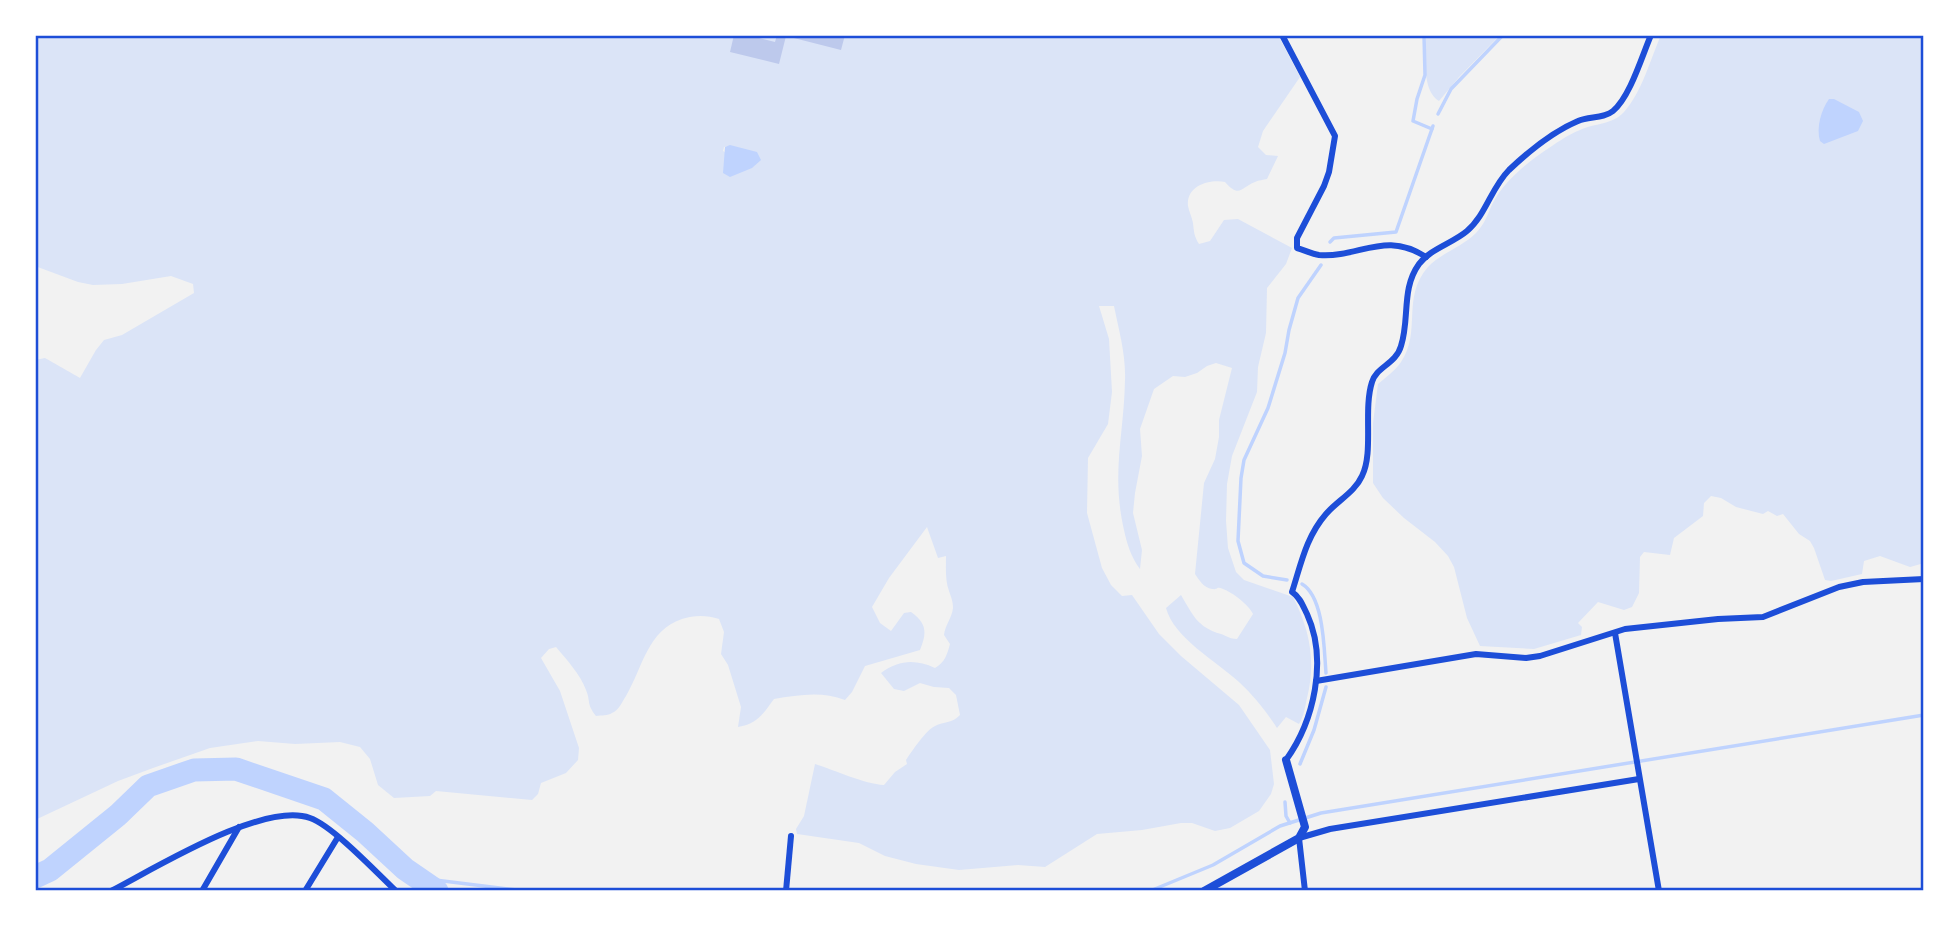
<svg xmlns="http://www.w3.org/2000/svg" width="1959" height="926" viewBox="0 0 1959 926" font-family="Overpass,sans-serif">
<style>
.green{fill:#dbe4f7;fill-rule:evenodd}
.water{fill:#bfd3fe}
.lines{fill:none;stroke-linecap:round;stroke-linejoin:round}
.stream{stroke:#bfd3fe;stroke-width:3.5}
.river{stroke:#bfd3fe;stroke-width:23}
.building{fill:#bdc9ec}
.minor{stroke:#1d4ed8;stroke-width:6}
.tertiary{stroke:#1d4ed8;stroke-width:8}
.neatline{fill:none;stroke:#1d4ed8;stroke-width:2.5}
</style>
<rect width="100%" height="100%" fill="#f2f2f2"/>
<g class="green">
<path d="M35,35H1278L1300,77L1263,131L1258,147L1266,155L1278,156L1267,179C1263,180 1259,180 1255,182C1241,187 1240,199 1225,182C1209,179 1186,186 1188,206C1189,212 1192,217 1193,223C1194,232 1194,236 1199,244L1210,241L1224,220L1238,219L1292,248L1286,264L1267,288L1266,333L1258,367L1257,392L1232,456L1227,484L1226,521L1228,548L1236,572L1244,580L1293,597C1310,630 1316,662 1307,698C1305,707 1304,716 1299,724L1286,717L1277,728C1266,711 1254,696 1239,682C1216,661 1174,638 1166,608L1181,595C1193,615 1197,627 1221,634C1227,636 1230,639 1237,639L1253,614C1249,605 1232,592 1223,589C1214,586 1220,590 1212,589C1204,588 1199,580 1195,574L1204,483L1215,459L1219,437V420L1232,368L1216,363L1207,366L1197,373L1185,377L1173,376L1154,389L1140,429L1142,456L1135,493L1133,513L1142,550L1140,569C1131,557 1127,544 1124,530C1111,473 1124,435 1125,380C1126,355 1119,331 1114,306H1099L1109,339L1112,392L1108,424L1088,458L1087,513L1102,568L1111,585L1122,596L1132,595L1159,634L1181,656L1239,705L1270,750L1274,784L1271,794L1259,811L1230,828L1215,831L1192,823H1181L1142,830L1097,834L1045,867L1018,865L959,870L916,864L885,856L859,843L797,834L796,829L804,816L815,764C834,770 865,784 884,785L895,772L907,764L906,760C912,751 926,730 935,726C944,721 952,724 960,715L956,695L949,688L934,687L920,683L904,691L894,689L881,673C899,660 915,659 935,668C945,662 947,655 950,644L944,635C945,625 952,618 953,608C953,601 951,597 949,591C945,580 946,568 946,556L938,558L927,527L889,578L872,607L880,623L891,631L904,613L911,612C927,623 927,633 920,650L865,666L852,692L845,700C822,691 798,695 774,699C763,714 757,724 738,727L741,707L728,665L721,654L724,632L719,619C707,615 694,615 682,619C647,631 643,667 626,696C622,702 619,710 612,713C608,716 601,715 596,716C586,703 591,702 586,690C580,674 567,660 556,647L549,649L541,658L560,691L579,748L578,760L566,773L541,783L538,794L532,800L436,791L430,796L394,798L378,785L370,759L360,747L340,742L295,744L258,741L210,748L153,768L118,781L35,820V360L45,358L80,378L96,350L104,340L122,335L194,293L193,284L171,276L122,284L93,285L78,282L35,266ZM730,146L755,165L751,168L723,151L724,147Z"/>
<path d="M1426,35H1500L1459,77L1439,101C1421,90 1426,54 1426,35Z"/>
<path d="M1661,35H1924V563L1910,567L1880,556L1864,561L1862,574L1831,581L1825,580L1814,548L1810,541L1799,534L1783,514L1777,516L1768,511L1763,514L1736,507L1721,498L1711,496L1704,503L1703,516L1674,538L1670,555L1644,552L1640,557L1639,593L1632,607L1624,610L1598,602L1578,623L1582,627L1581,635L1534,649L1480,646L1467,618L1454,567L1448,556L1435,542L1404,518L1383,498L1373,483V423L1378,384C1386,377 1395,371 1401,362C1422,331 1401,298 1428,267C1441,253 1462,247 1476,233C1489,219 1488,209 1497,196C1508,179 1527,163 1543,152C1555,144 1567,135 1580,130C1595,123 1612,125 1624,112C1642,92 1650,60 1661,35Z"/>
</g>
<g class="water">
<path d="M1829,99H1834L1859,112L1863,121L1858,131L1824,144L1820,141C1816,128 1821,110 1829,99Z"/>
<path d="M730,145L757,152L761,160L752,168L730,177L723,173L725,147Z"/>
</g>
<g class="lines">
<g class="stream">
<path d="M1424,35L1425,75L1417,99L1413,121L1432,129"/>
<path d="M1438,114L1451,89L1503,35"/>
<path d="M1330,242L1334,238L1396,232L1433,126"/>
<path d="M1287,580L1263,576L1244,563L1238,541L1241,478L1244,460L1268,408L1285,353L1289,330L1298,298L1321,265"/>
<path d="M1302,584C1324,597 1324,649 1326,673"/>
<path d="M1300,764L1314,730L1326,687"/>
<path d="M1285,802L1286,816L1290,823"/>
<path d="M419,878L525,891"/>
<path d="M1150,891L1213,865L1280,826L1321,813L1924,715"/>
</g>
<path class="river" d="M35,877L50,870L118,815L148,786L194,770L236,769L324,799L365,832L405,869L437,891"/>
</g>
<path class="building" d="M734,35H748L775,42L777,35H845L841,50L786,36L779,64L730,52Z"/>
<g class="lines">
<g class="minor">
<path d="M1282,35L1335,136L1329,172L1324,186L1297,238V248C1304,250 1312,254 1319,255C1360,258 1385,230 1426,257"/>
<path d="M1615,633L1659,891"/>
<path d="M1316,681L1476,654L1526,658L1540,656L1625,629L1718,619L1763,617L1839,587L1863,582L1924,579"/>
<path d="M1286,760C1314,721 1328,660 1307,614C1303,606 1300,597 1292,592C1301,564 1306,537 1326,514C1337,501 1355,492 1362,476C1374,452 1363,410 1372,382C1376,367 1396,364 1401,346C1410,318 1401,289 1419,264C1430,249 1453,243 1467,231C1486,215 1491,188 1509,170C1529,151 1552,132 1578,121C1589,116 1603,119 1613,111C1630,97 1642,56 1651,35"/>
<path d="M111,891C154,869 263,801 310,818C333,826 377,873 396,891"/>
<path d="M202,891L239,827"/>
<path d="M305,891L338,837"/>
<path d="M786,891L791,836"/>
<path d="M1305,891L1299,838L1330,829L1639,779"/>
</g>
<path class="tertiary" d="M1204,891L1299,838L1305,827L1286,760"/>
</g>
<rect width="1959" height="926" fill="none" stroke="#ffffff" stroke-width="74"/>
<rect x="37" y="37" width="1885" height="852" class="neatline"/>
</svg>
